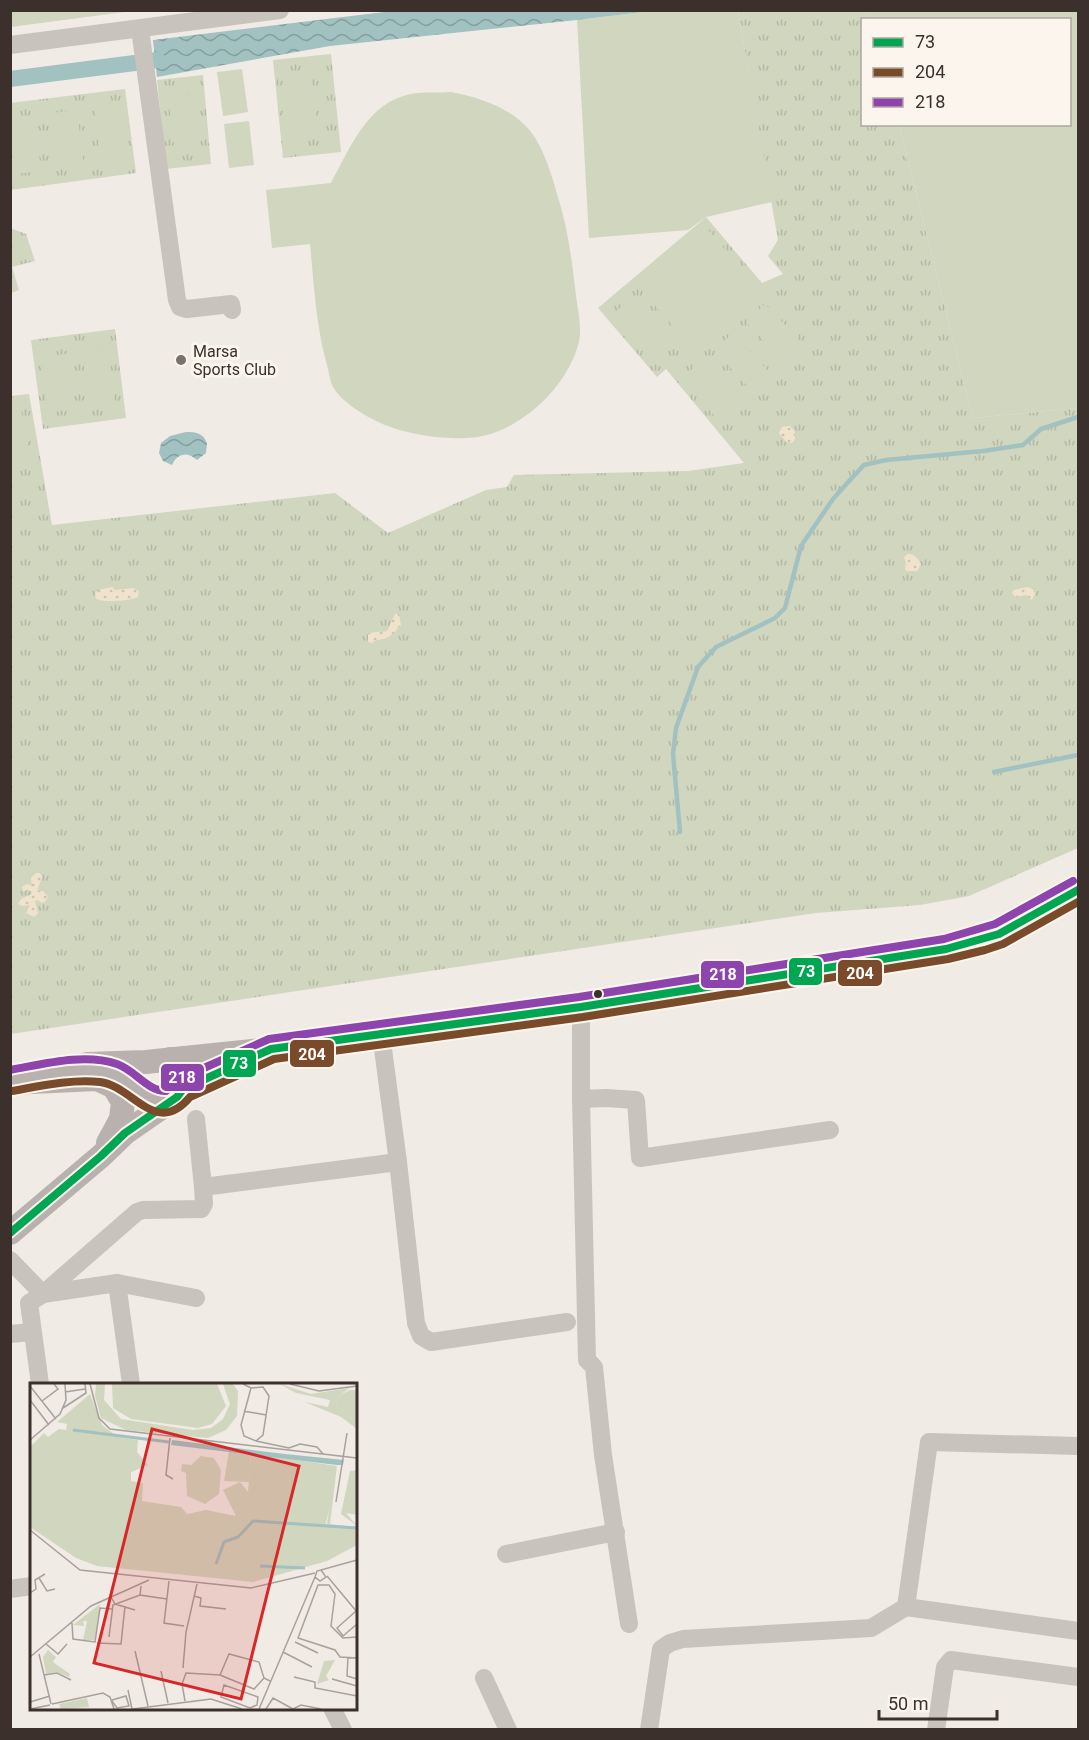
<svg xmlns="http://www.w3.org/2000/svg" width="1089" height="1740" viewBox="0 0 1089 1740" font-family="Roboto,sans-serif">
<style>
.grass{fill:url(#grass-tufts)}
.sand{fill:url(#sand-dots)}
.pitch{fill:#d1d6bf}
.water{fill:url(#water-waves)}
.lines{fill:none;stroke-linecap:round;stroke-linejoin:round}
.stream{stroke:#a1c2c1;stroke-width:4.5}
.canal{stroke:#a1c2c1;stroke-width:16}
.minor{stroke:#c9c3be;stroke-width:18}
.major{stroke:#b8b1ad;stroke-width:24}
.bus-1-casing{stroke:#fbf5ee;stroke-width:12}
.bus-2-casing{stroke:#fbf5ee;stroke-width:12}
.bus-3-casing{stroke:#fbf5ee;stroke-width:12}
.bus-1{stroke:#00a651;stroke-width:8}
.bus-2{stroke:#7a4b2a;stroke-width:8}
.bus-3{stroke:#8e44ad;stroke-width:8}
.poi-dot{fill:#7a716c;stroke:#fbf5ee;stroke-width:2}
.bus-dot{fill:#3b302b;stroke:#fbf5ee;stroke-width:2}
.labels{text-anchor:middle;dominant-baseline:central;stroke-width:6;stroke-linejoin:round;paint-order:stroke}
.poi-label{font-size:16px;fill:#3b302b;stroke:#fbf5ee;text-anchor:start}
.inset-river{fill:none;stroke:#a1c2c1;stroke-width:3}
.inset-road{fill:none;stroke:#a8a09b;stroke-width:1.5}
.view{fill:#d62828;fill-opacity:0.15;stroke:#d62828;stroke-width:3}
.inset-edge{fill:none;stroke:#3b302b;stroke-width:3}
.line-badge{stroke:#fbf5ee;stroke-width:2}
.badge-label{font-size:16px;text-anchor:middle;font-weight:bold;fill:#fff}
</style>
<defs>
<pattern id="grass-tufts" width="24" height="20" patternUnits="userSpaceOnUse" patternTransform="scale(1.5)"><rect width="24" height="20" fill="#d1d6bf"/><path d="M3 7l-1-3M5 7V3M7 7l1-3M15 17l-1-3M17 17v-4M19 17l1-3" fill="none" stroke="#b4b8a4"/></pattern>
<pattern id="sand-dots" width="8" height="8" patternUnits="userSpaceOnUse" patternTransform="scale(1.5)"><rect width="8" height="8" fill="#efe3cc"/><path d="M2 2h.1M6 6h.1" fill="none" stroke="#cec3af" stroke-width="1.8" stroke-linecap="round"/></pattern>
<pattern id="water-waves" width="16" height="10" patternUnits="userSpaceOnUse" patternTransform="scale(1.5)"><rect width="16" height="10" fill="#a1c2c1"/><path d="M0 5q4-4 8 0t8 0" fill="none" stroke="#849e9d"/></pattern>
</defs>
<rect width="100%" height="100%" fill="#f0ebe5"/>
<g class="grass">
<path d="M738,11H870L873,19L862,20V124L899,125L973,418L1078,408V848L969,896L920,905L816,913L11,1034V396L29,394L52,525L335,493L388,533L486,490L507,487L514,475L688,471L744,463L666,369L657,377L598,308L706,217L762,283L783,274L768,256L778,240Z"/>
<path d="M331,54L341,152L283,158L273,60Z"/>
<path d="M203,75L211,164L166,169L157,80Z"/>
<path d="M125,89L136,173L11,190L10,103Z"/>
<path d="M10,228L26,234L35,261L12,267L19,290L11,293Z"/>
<path d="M115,329L126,418L43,429L31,340Z"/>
</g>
<g class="sand">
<path d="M787,426H790L795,432V439L792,443L786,442L779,433L782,427Z"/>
<path d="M908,554C915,554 918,559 921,564L917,571H906L905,568L906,564L904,557Z"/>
<path d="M112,587L115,590L133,588L139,591L138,597C128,601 107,603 96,599L95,593L98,590Z"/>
<path d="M1028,587L1034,590L1035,594L1032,600L1026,595L1015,597L1012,593L1013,590Z"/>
<path d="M395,614H399L401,625C396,630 392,636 386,638C380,640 377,639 372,643L368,642V633C394,629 383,638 395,614Z"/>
<path d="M36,873H40L42,877L37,891H43L48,897L45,902L42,903L37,900L35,901L38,913L34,917L26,913L30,905L22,906L18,904L21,899L32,894L31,891H23L22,887L27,884L32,886L31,878Z"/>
</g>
<g class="pitch">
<path d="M11,10H132V11L11,27Z"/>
<path d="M659,10L738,11L772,202L706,217L688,230L589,238L577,20Z"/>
<path d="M870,11H1078V408L973,418L899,125L1070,124V20H873Z"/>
<path d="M242,69L248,112L223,116L217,72Z"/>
<path d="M312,80L317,136L290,139L285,83Z"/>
<path d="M451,92C479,97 512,108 531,132C543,147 552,175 557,194C568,228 572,261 576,296C578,311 582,327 579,342C568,384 529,423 487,435C456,443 404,435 376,421C362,414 341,401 333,387C330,381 329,372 327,365C316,326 314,285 310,244L272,248L266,190L331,183C352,145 369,98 418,93C429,92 440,93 451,92Z"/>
<path d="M194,94L200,151L175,154L168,97Z"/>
<path d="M119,105L126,160L101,163L94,108Z"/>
<path d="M77,110L84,166L59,168L52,113Z"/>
<path d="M35,115L41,171L16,174L11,118Z"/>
<path d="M249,121L254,165L229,168L224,124Z"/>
<path d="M705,226L760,290L692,348L637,285Z"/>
<path d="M634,296L671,338L651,356L614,313Z"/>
<path d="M765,304L804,345L785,363L746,322Z"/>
<path d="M733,333L771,374L752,391L714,350Z"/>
<path d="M108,348L115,404L90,407L82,352Z"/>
<path d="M66,354L73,409L48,413L41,357Z"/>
<path d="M701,361L739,403L719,421L681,379Z"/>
<path d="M21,409L32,463L11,468V411Z"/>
</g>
<g class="water">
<path d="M401,10L651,11L577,20L330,46L157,77L153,40Z"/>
<path d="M186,432C196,432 203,433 207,443L206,453L197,460C188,451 177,453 172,465L163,461L159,453L161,443L170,436Z"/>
</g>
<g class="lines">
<g class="stream">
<path d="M994,772L1078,755"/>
<path d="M680,832L673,754L676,728L698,667L716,647L775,618L785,608L801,546L833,499L850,480L864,465L886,460L983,451L1023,445L1041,429L1078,417"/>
</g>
<path class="canal" d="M10,79L158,60"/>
<g class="minor">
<path d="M140,29L177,300L180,307L187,309L231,304L232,310"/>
<path d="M10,45L280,10"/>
<path d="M581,1007V1099L587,1360L594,1367L603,1455L629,1624"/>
<path d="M381,1034L398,1162L416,1323L421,1336L431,1342L567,1322"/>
<path d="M581,1099L606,1098L636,1100L640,1158L830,1130"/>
<path d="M196,1119L203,1187L398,1162"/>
<path d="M10,1260L43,1294L117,1283L196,1298"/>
<path d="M117,1283L131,1384"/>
<path d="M10,1334L32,1332"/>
<path d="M40,1384L29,1303L43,1294L137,1212L143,1210L201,1209L204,1204L203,1187"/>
<path d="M506,1554L616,1532"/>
<path d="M10,1589L32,1586"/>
<path d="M906,1607L1078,1631"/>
<path d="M484,1678L508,1730"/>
<path d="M332,1708L343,1730"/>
<path d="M649,1730L661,1649L670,1643L683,1639L871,1628L906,1607L929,1442L1078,1446"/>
<path d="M936,1730L945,1667L951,1660L1078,1677"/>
</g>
<g class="major">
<path d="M102,1073C133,1076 140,1102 169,1102"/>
<path d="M47,1075L87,1064L146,1062L271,1049L581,1007L946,949L983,940L999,934L1078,890"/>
<path d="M10,1083L97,1079L114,1087L123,1102L121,1119L108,1143"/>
<path d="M183,1089L247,1059"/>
<path d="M10,1233L101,1156L125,1133L177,1097L183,1089V1077L180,1071L171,1059"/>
</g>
<g class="bus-1-casing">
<path id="bus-1" d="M10,1233L101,1156L125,1133L177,1097L183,1089L271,1049L581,1007L946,949L999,934L1078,890"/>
</g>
<g class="bus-2-casing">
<path id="bus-2" d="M12,1091C40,1086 71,1079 100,1082C133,1086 156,1138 190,1097L274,1059L583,1017L948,959L985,950L1003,944L1078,902"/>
</g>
<g class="bus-3-casing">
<path id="bus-3" d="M10,1070C44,1064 84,1053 117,1064C135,1070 147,1091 166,1091L179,1079L269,1039L579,997L944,939L995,924L1073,881"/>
</g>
<use href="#bus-1" class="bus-1"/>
<use href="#bus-2" class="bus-2"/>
<use href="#bus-3" class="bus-3"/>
</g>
<circle class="poi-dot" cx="181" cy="360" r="6"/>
<circle class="bus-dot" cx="598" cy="994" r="5"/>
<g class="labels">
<g class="poi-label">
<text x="193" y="351">Marsa<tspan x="193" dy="18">Sports Club</tspan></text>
</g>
</g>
<g transform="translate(30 1383)">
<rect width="327" height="327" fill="#f0ebe5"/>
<path d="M82,1H187L196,23L182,41L168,45L101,36L83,25ZM320,7H327V40L306,23L310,12ZM60,11L72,42L88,54L108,57L107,69L118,82L101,89V98L113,100L112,118L151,124L157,131L176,127L206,133L193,107L210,99L218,109L221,71L239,73V135L327,145V162L297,178L223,199L67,183L46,175L0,144V64L14,50L18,54L29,46L36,47L37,41L27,39ZM70,221L65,257H53L57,238H53L54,243L43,242ZM18,267L26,274L23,279L40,291L39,294L27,289L16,291L13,274ZM305,277L296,293L299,297L287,301L294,278Z" fill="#d1d6bf"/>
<path d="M250,1L281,11L320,5L310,12L306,23L327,40V46L311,34L275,19L298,24L300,17L266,10ZM259,137L327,144V146L260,142Z" fill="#d1d6bf"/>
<path d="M57,315L59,324L31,326L29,321Z" fill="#d1d6bf"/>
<path d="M66,1H75L74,17L91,36L163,47L181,45L193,36L200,21L193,1H203L208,8L207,33L196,47L178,55L96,47L71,35L65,13ZM199,68L221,71L219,99L194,98ZM171,73L184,75L191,87L189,111L175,121L157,113L156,90L151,88L152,81L161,82ZM239,73L307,83L300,141H297L299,127L295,143L239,135ZM327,87V132L316,130L327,143L311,131L320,88Z" fill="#d1d6bf"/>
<path d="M142,57L255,71L314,77L313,82H307L141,62Z" fill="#a1c2c1"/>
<path class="inset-river" d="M43,47L139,59M186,181L194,159L208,154L223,138L327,145M230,183L275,185"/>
<path class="inset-road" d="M60,1L69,35L80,46L327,75M213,1L221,5L233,4L239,13L233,52L226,58L214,53L211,42L221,5M260,1L289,8L327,3M0,3L26,36M35,9L55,6M0,17L19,42M12,18L28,6L24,1M33,25L56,10L55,1M214,28L236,32M140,55L136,92L143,96M0,57L30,31L36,17L35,1M226,58L259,65L270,61L287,64L293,71M306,119L317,50M0,147L50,187L221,205L285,190M291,187L296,194L290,198L285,194L287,188L327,177M297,193L327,229M9,195L17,208L25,206M139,198L134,240L154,243M111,203L110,212L137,216M0,210L6,206L5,197L15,191M164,213L171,215L170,223L196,226M81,214L85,221L105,227M326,228L307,245L313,253L327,241M42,240L43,256L65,259L70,225L82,226M79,254L83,222L110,212M327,254L313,255L301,243L305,211L299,202H288L268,255L305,267L310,274L327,275M265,259L288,270M67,260L91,261L95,223M16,261L28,271L37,261M105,268L118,323M253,269L282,284M9,271L21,321M0,274L61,223L119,197M318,274L317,293L327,296M153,285L156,249L167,201M131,288L138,320M14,292L27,290L41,297M190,292L224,306L234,295M264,294L285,299V305L327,313M302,296L327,303M194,302L228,314L227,322L220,325L191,314ZM98,307L102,326M82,317L96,313L99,323L87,325L82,318M155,318L152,301L156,290L190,292L199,271L229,279L234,295L240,298M0,319L20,313M22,321L73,310L80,314L84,326M0,326L20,322M103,326L181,316L212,326M229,326L285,194M236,326L243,315L263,326M263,326L271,322L291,326"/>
<path class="view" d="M122,46L269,83L211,316L64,280Z"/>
<rect width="327" height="327" class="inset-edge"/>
</g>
<g class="line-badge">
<rect x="788" y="957" width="35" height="29" rx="6" fill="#00a651"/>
<rect x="837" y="959" width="46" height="28" rx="6" fill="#7a4b2a"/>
<rect x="700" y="960" width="45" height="29" rx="6" fill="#8e44ad"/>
<rect x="289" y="1039" width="46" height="29" rx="6" fill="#7a4b2a"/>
<rect x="222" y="1049" width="35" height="29" rx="6" fill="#00a651"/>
<rect x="160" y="1063" width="45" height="29" rx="6" fill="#8e44ad"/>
</g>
<g class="badge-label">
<text x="806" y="977">73</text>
<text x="860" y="979">204</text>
<text x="723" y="980">218</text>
<text x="312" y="1060">204</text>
<text x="239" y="1069">73</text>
<text x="182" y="1083">218</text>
</g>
<rect width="1089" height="1740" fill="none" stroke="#3b302b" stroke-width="24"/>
<rect x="861" y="18" width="210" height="108" fill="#fbf5ee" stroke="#aea6a0" stroke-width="1.5"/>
<rect x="873" y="38" width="30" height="9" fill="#00a651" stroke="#aea6a0" stroke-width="1.5"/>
<text x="915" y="48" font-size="18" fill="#3b302b">73</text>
<rect x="873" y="68" width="30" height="9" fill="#7a4b2a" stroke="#aea6a0" stroke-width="1.5"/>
<text x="915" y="78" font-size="18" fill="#3b302b">204</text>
<rect x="873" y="98" width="30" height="9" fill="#8e44ad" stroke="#aea6a0" stroke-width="1.5"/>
<text x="915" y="108" font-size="18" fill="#3b302b">218</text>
<path d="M879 1710v9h118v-9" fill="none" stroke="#3b302b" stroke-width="3"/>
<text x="888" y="1710" font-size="18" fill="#3b302b" stroke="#fbf5ee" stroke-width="4.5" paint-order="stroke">50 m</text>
</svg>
